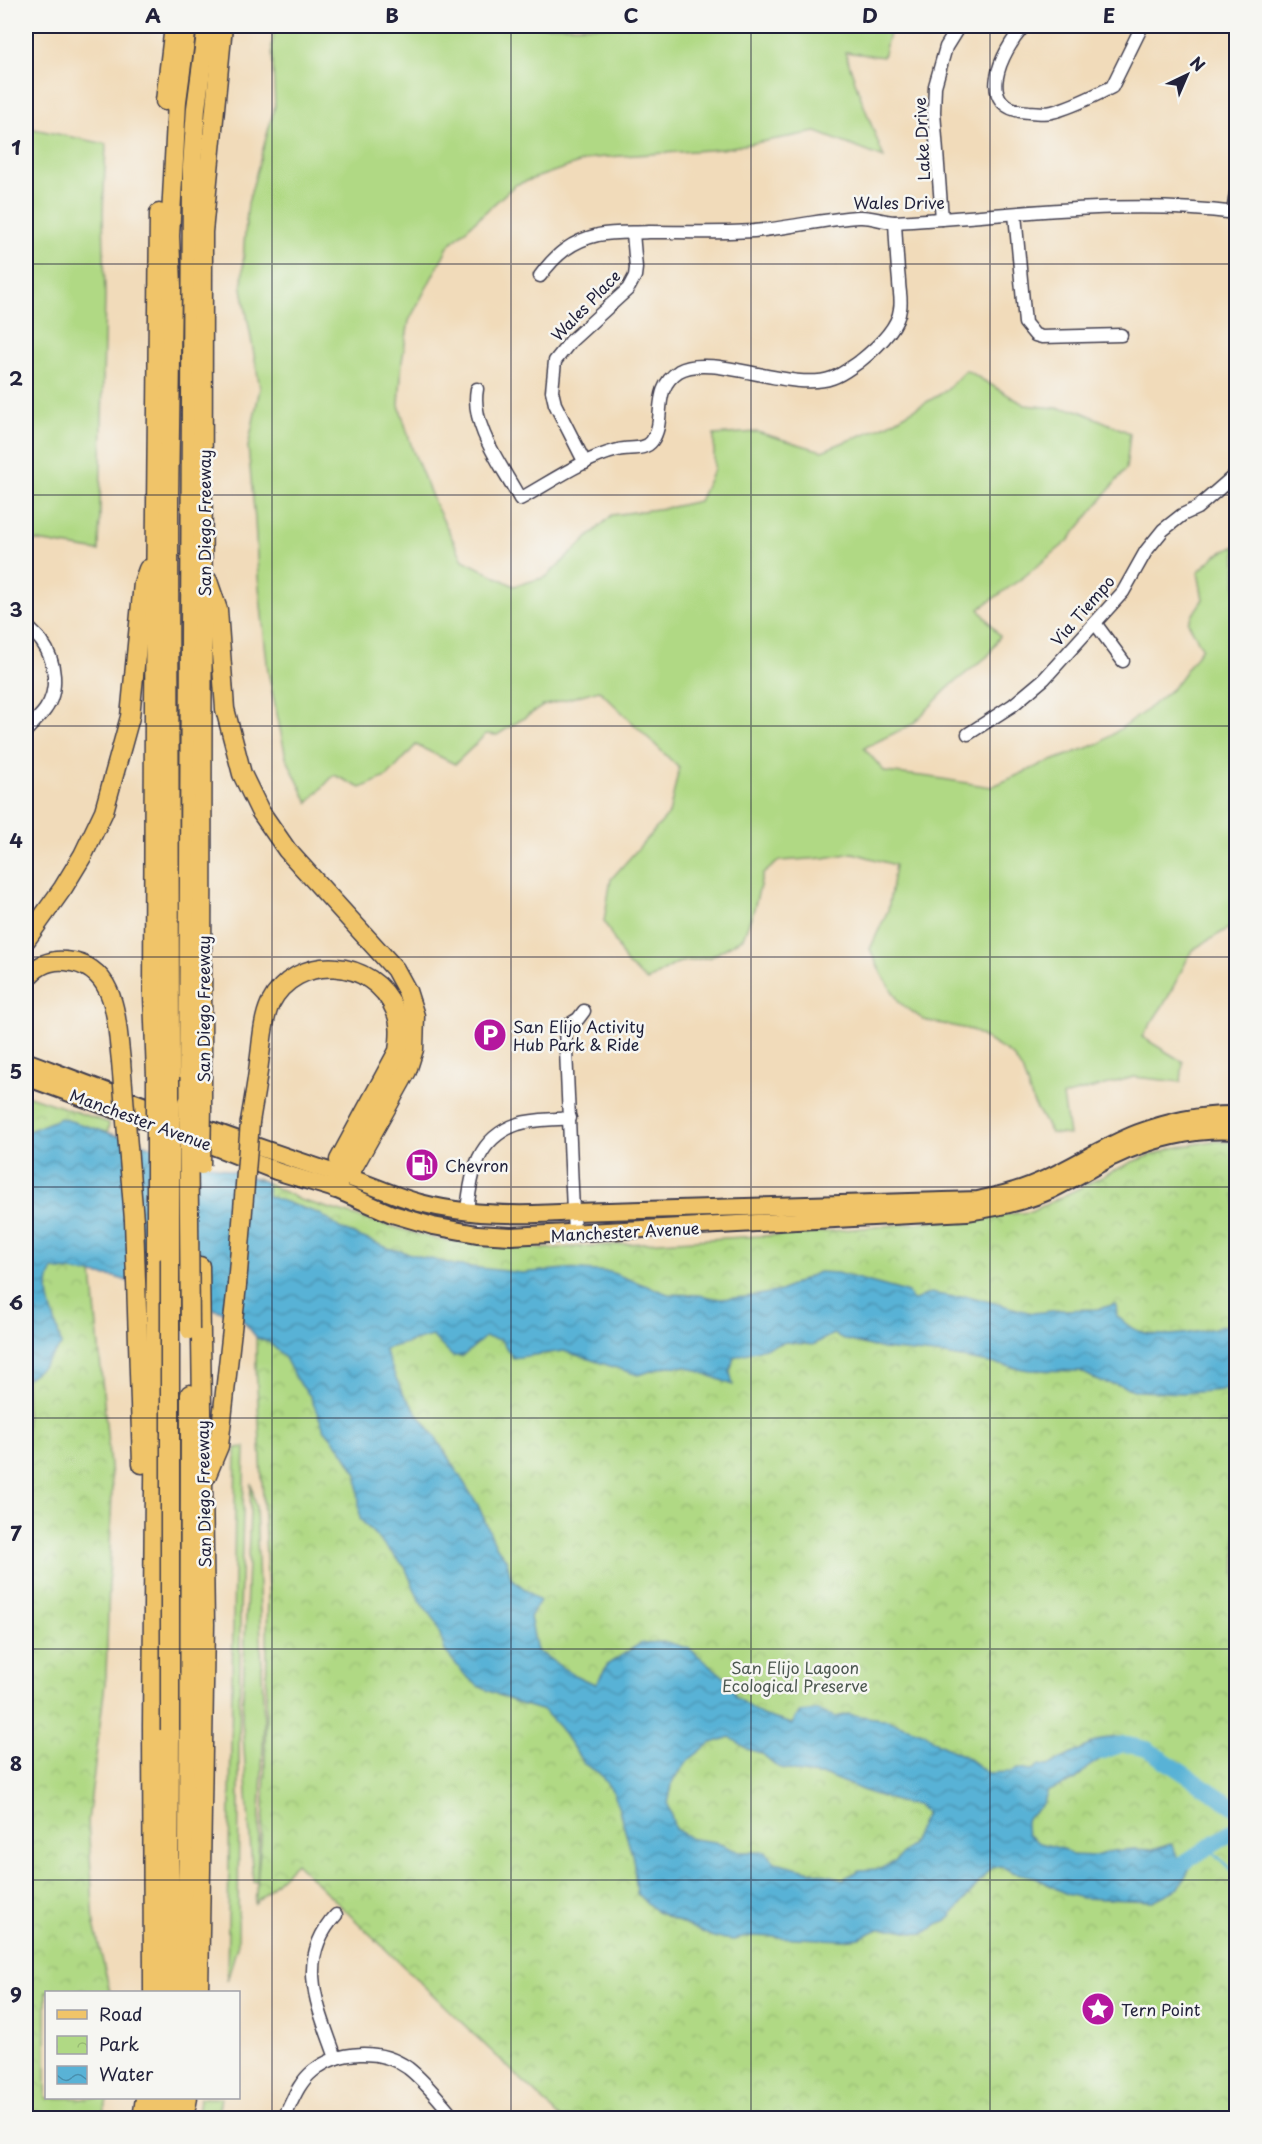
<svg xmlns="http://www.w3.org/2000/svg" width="1262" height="2144" viewBox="0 0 1262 2144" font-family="'Playpen Sans',sans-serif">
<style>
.grass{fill:#b0d984;stroke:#697e60;stroke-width:1.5}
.park{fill:url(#park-crowns);stroke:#697e60;stroke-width:1.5}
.water{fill:url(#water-waves);stroke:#3e6a88;stroke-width:1.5;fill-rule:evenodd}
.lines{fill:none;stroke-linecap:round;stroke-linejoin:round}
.stream{stroke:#59b2d6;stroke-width:3}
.river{stroke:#59b2d6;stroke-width:16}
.minor-casing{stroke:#413e4e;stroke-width:15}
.major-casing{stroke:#413e4e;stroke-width:20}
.highway-casing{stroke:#413e4e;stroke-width:21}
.minor{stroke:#fff;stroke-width:12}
.major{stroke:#f0c469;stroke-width:16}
.highway{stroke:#f0c469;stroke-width:18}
.highway-bridge-casing{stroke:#413e4e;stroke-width:21;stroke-linecap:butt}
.highway-bridge{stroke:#f0c469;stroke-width:18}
.grid{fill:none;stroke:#22223b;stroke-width:1.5;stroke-opacity:0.55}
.labels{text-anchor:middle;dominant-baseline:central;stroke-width:5;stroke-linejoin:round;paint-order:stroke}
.street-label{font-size:16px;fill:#22223b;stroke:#f6f6f2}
.poi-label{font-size:16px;fill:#22223b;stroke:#f6f6f2;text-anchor:start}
.park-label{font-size:16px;fill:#4d5951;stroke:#f6f6f2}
.neatline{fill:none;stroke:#22223b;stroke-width:2}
.grid-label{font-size:20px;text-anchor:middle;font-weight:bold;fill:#22223b}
</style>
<defs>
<pattern id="park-crowns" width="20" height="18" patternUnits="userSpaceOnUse" patternTransform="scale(1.5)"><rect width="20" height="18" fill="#b0d984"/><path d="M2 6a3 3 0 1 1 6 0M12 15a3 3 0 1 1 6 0" fill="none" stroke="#97ba73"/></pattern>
<pattern id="water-waves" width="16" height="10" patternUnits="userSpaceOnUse" patternTransform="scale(1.5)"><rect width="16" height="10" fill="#59b2d6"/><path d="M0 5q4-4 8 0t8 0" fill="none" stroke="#4990af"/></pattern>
</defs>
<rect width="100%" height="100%" fill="#f6f6f2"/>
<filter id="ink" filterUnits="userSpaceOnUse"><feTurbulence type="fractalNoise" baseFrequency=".0167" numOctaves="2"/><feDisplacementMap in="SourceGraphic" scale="12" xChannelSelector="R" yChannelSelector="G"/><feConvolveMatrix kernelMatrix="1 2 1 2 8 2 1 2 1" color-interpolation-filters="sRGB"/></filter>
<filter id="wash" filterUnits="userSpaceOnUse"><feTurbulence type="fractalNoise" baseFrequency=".008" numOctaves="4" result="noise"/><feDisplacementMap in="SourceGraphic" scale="24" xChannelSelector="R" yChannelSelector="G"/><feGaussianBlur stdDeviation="1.35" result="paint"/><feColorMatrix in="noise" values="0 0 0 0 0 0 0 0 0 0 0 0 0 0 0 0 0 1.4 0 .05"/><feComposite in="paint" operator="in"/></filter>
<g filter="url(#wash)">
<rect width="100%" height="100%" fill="#f1dbba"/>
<g class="grass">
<path d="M274,26H891L883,57L845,52L858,90L884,158L816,132L721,149L593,158L515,185L449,245L409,321L402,361L399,405L413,451L435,504L463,560L514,586L546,577L612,515L672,507L699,501L714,469V435L757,432L822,451L889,424L944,392L966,370L1025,405L1077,410L1130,433L1126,469L1068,541L1025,576L979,609L1000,636L988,656L951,685L913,724L864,748L885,772L930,777L991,787L1038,766L1100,743L1144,712L1173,688L1202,648L1188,622L1203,599L1198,572L1216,555L1236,546V924L1192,950L1167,999L1142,1037L1183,1062L1181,1082L1134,1077L1063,1096L1069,1135L1051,1133L1033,1102L1022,1070L1012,1055L972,1030L924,1020L900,1003L882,975L870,949L888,910L895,865L853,853L824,858L779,861L763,874L754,909L743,938L711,957L677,963L647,981L627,964L604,921L611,879L669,814L679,768L599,690L543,706L497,735L486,734L455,764L416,745L388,776L361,788L334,775L308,803L286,757L268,672L258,577L255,520L248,447L260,388L242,288L244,244L248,203L275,106L272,46Z"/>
<path d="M29,128L106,144L103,212L105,295L99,551L26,539V188Z"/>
<path d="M245,1447L240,1611L238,1943L227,1981L236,1448Z"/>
<path d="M251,1483L256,1507L264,1724L257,1881L253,1882L242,1719Z"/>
<path d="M200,2098H221L217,2118H198Z"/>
</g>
<g class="park">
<path d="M26,1095L109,1123L92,1273L112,1488L106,1676L88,1821L94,1924L110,1992H46V2098H108L101,2118H26Z"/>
<path d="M1212,1141L1236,1142V2118H561L296,1863L255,1903L264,1810L268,1592L256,1367L257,1178L300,1200L439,1240L543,1249L812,1233L1031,1212L1132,1162L1173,1148Z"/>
</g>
<path class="water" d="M61,1118L266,1182L268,1196L320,1214L341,1229L388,1248L454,1265L522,1273L566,1269L610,1272L668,1294L699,1295L720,1299L746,1297L781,1291L818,1272L837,1273L899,1290L908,1293L913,1301L930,1293L954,1297L968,1296L1032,1313L1060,1310L1098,1309L1116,1304L1117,1316C1122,1320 1127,1325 1132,1328C1159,1343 1208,1330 1236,1323V1389L1184,1393L1137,1391L1119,1385L1101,1382L1080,1371L1029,1370L945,1355L883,1349L846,1340L833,1334L813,1345L786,1342L734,1357L730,1372L733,1385L688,1367L668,1366L638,1375L564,1351L513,1358L501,1340L485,1337L463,1356H452L432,1336L384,1349L402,1392L436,1438L478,1505L495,1544L507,1561L511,1578L540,1601L530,1617L537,1651C559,1664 570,1676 596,1684L608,1664L641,1643L667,1642L690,1649L729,1681L736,1697L762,1715L792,1724L799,1713L815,1710L836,1717L848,1714L887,1720L925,1733L938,1744L966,1757L988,1773L1011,1772L1018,1769L1031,1771L1039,1765L1048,1766L1101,1739L1119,1737L1123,1744L1087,1768L1075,1780L1048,1791C1046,1796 1045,1801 1042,1805C1030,1817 1023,1813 1027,1834L1040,1843L1063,1849L1073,1855L1095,1856L1112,1851L1134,1849L1153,1850L1171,1844L1180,1860L1189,1857L1194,1852L1198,1853L1179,1888L1153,1901L1082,1898L1066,1894L1035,1877L1012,1872L1001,1866L991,1868L950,1918L923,1934L896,1929H879L859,1938L844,1940L752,1936L733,1940L713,1937L657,1912L637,1894L633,1858L614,1793L599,1773L584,1764L560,1728L544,1711L517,1703L478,1686L465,1675L445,1651L436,1621L420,1602L405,1567L360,1519L357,1474L342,1450L324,1429L310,1396L296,1379L285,1358L269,1342L257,1338L241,1318L115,1277L53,1269C39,1294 59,1322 61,1346L41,1368L26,1379V1132ZM730,1737L747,1749L761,1753L778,1767L801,1773L828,1776L867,1792L905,1804H917L926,1813L911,1845L896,1861L880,1869L859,1870L843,1879L775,1862L766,1852H739L715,1842L693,1839L675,1829L668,1804L673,1780L689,1760L709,1744Z"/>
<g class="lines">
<path class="stream" d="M1208,1847L1236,1875"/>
<g class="river">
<path d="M1101,1752L1123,1744L1147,1749L1236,1808"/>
<path d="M1179,1866L1236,1829"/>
</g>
</g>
</g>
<g filter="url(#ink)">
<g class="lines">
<g class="minor-casing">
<g id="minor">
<path d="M1024,26C1001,52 973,109 1029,112C1036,112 1045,114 1052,112C1073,107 1093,96 1112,87L1142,26"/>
<path d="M1233,213L1236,193"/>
<path d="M1015,214L1025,323L1035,335L1042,337L1121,335"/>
<path d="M942,219L934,112L935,86L946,47L959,26"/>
<path d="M540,276C556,254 572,241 598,235C614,232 633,233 649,232C684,232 719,233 754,231C789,228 824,219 859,217C872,216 882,222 895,222C1009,216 1123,198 1236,213"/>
<path d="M477,389C470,426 503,467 520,499C551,482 584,458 618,450C629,447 645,451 652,441C667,420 650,390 679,371C711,352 792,393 832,378C842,375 850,368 859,362C874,350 898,329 900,309C902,300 899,290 899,281C897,262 896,242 895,222"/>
<path d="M585,463L555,404L552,391L555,361L571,341L628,289L635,276L636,268L633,233"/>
<path d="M1095,623L1123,661"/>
<path d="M26,625C31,631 38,636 42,642C56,661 59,691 45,710C40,717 32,724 26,731"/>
<path d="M968,734L1013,705L1044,679L1123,592L1146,551L1163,530L1182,515L1197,508L1236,474"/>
<path d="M467,1211C471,1173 477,1138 518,1124C534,1119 554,1120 570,1118"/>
<path d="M574,1234L565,1027L578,1019L584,1011"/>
<path d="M336,2058C319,2009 294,1960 336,1915"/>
<path d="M284,2118C292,2102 298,2083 313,2071C339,2050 380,2048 408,2068C426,2082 440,2101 455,2118"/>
</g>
</g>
<g class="major-casing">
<g id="major">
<path d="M26,1061C129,1100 233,1140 338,1174C366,1182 391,1195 420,1203C470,1216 522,1216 574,1212L978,1200C990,1197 1002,1195 1014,1191C1058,1178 1096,1149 1138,1133C1170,1121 1203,1114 1236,1115"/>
<path d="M26,1077L166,1128"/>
<path d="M190,1137L276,1171L335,1189L392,1214L433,1226L477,1234L511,1236L967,1212C996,1208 1024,1202 1051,1190C1072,1180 1091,1168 1112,1157C1149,1139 1195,1128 1236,1131"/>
</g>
</g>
<g class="highway-casing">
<g id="highway">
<path d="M165,101L174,26"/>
<path d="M208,581L218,610L225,709L242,774L260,811L287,850L395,969L407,991L415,1016L414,1049L407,1071L354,1166L342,1175L335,1189"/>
<path d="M26,940L63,888L83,855L104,811L130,717L143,583L148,569"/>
<path d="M26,979C36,966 50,959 66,961C118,966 116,1021 121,1061"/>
<path d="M156,1076L153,995L154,703L159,213"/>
<path d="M170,1077L169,499L172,286L170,236L177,101L187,26"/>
<path d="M188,1102L192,167L196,108L207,26"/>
<path d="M202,1107L203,232L223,26"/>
<path d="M250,1122C253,1103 257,1083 259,1063C262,1044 262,1022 270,1004C296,952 374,957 395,1010C401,1023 400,1036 398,1051L339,1160L342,1175"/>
<path d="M134,1220L142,1464"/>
<path d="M206,1477L219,1446L237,1285"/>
<path d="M153,1992L152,1726L156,1251"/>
<path d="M167,1992L169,1928L170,1730"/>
<path d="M183,1992L188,1854L190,1394"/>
<path d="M199,1992L205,1624L200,1266"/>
<path d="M142,2118L145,2098"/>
<path d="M156,2118L159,2098"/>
<path d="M170,2118L173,2098"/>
<path d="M184,2118L188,2098"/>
</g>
</g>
<use href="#minor" class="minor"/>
<use href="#major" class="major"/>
<use href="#highway" class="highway"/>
<g class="highway-bridge-casing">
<g id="highway-bridge">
<path d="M121,1061L134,1220"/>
<path d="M170,1077V1730"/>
<path d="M188,1102L190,1330"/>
<path d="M201,1165L202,1107"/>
<path d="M156,1251V1076"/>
<path d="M237,1285L250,1122"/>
</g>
</g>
<use href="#highway-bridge" class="highway-bridge"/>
</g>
</g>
<path class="grid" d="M272,26V2118M511,26V2118M751,26V2118M990,26V2118M26,264H1236M26,495H1236M26,726H1236M26,957H1236M26,1187H1236M26,1418H1236M26,1649H1236M26,1880H1236"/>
<defs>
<g id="parking-disc" transform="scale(1.725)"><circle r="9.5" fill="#b5179e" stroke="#f6f6f2"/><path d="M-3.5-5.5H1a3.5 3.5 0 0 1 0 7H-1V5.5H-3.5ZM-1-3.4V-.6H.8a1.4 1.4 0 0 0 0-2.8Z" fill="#fff"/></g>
<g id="fuel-disc" transform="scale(1.725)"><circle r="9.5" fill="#b5179e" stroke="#f6f6f2"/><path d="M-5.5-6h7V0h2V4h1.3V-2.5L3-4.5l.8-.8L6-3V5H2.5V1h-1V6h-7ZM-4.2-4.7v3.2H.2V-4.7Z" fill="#fff"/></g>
<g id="sight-disc" transform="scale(1.725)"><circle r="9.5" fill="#b5179e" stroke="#f6f6f2"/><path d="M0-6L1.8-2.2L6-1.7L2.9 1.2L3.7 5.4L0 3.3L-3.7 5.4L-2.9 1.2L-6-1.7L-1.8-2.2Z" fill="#fff"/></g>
</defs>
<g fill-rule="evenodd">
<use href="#parking-disc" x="490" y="1035"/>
<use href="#fuel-disc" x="422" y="1165"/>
<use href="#sight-disc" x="1098" y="2009"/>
</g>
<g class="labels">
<g class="street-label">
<text transform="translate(921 139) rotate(-93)">Lake Drive</text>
<text x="899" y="202">Wales Drive</text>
<text transform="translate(585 305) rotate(-46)">Wales Place</text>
<text transform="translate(204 523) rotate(-90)">San Diego Freeway</text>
<text transform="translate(1082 610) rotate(-49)">Via Tiempo</text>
<text transform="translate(203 1009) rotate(-90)">San Diego Freeway</text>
<text transform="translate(141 1119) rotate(20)">Manchester Avenue</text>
<text transform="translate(625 1231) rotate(-3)">Manchester Avenue</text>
<text transform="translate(203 1494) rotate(-91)">San Diego Freeway</text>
</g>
<g class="poi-label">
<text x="513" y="1026">San Elijo Activity<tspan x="513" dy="18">Hub Park &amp; Ride</tspan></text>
<text x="445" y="1165">Chevron</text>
<text x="1121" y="2009">Tern Point</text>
</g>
<g class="park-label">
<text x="795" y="1667">San Elijo Lagoon<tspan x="795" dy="18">Ecological Preserve</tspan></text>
</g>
</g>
<rect width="1262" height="2144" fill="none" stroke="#f6f6f2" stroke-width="66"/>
<rect x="45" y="1991" width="195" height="108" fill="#f6f6f2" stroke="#a1a1a9" stroke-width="1.5"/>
<rect x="57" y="2010" width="30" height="9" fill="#f0c469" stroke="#a1a1a9" stroke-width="1.5"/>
<text x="99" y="2021" font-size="18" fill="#22223b">Road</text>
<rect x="57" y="2036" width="30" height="18" fill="url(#park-crowns)" stroke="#a1a1a9" stroke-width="1.5"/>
<text x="99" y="2051" font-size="18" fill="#22223b">Park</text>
<rect x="57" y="2066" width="30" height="18" fill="url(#water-waves)" stroke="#a1a1a9" stroke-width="1.5"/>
<text x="99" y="2081" font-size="18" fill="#22223b">Water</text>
<g transform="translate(1187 75) rotate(44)" stroke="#f6f6f2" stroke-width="4.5" paint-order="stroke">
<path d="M0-4.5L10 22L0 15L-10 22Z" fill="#22223b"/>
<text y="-9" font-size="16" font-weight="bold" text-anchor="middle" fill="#22223b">N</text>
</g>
<rect x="33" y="33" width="1196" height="2078" class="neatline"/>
<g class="grid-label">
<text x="153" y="23">A</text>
<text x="392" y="23">B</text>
<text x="631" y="23">C</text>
<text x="870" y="23">D</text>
<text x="1109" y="23">E</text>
<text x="16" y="155">1</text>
<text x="16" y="386">2</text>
<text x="16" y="617">3</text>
<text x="16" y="848">4</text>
<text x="16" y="1079">5</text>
<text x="16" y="1310">6</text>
<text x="16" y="1541">7</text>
<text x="16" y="1771">8</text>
<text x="16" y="2002">9</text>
</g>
</svg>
